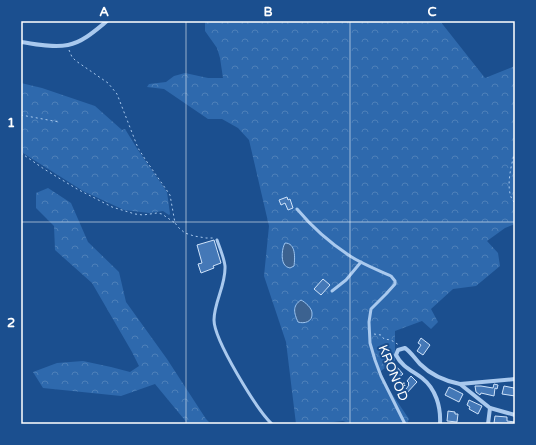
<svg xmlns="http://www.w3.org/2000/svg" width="536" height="445" viewBox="0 0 536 445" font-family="'Varela Round',sans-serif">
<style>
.forest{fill:url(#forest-crowns)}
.water{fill:#3c6290;stroke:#9cc4f0}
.building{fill:#4478b7;stroke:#cfe3fa}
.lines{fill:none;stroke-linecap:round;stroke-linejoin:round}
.path{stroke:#a9c9ee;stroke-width:1;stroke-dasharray:2 3;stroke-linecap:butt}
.service{stroke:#a9c9ee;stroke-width:3}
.minor{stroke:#a9c9ee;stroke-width:4}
.grid{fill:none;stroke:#fff;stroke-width:1;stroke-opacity:0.55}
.labels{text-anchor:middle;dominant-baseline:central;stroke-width:4;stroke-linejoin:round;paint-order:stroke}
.street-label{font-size:13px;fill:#fff;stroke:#1b4f8f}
.neatline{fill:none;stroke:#fff;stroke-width:1.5}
.grid-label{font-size:13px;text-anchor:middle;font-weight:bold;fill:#fff}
</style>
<defs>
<pattern id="forest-crowns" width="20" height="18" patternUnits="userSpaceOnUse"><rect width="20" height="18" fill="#2e69ad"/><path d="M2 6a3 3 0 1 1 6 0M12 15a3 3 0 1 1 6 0" fill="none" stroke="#4d80b9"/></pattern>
</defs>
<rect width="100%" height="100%" fill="#1b4f8f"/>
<g class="forest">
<path d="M205,21H440L485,78L515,66V224L505,228L487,241L498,253L500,266L476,286L453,289L431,309L438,322L431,329L422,321L395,331V361L378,373L409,419L407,424H352L343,421L315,424H296L286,342L264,276L269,226L249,140L238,128L222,119H208L164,89L147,87L149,84L166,82L174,76L185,73L208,78H223L220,58L217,48L205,31Z"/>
<path d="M21,83L42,88L95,106L122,130L125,129L138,150L167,192L170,214L169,215L163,211L149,213L124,210L83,191L23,153L21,150Z"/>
<path d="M48,188L71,203L88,242L119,272L126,302L167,359L206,419L211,424H188L155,384L121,396L43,388L33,372L57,363L83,361L111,367L130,372L139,366L132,352L92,283L55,250L54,226L36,208V193Z"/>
</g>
<g class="water">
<path d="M285,243C296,243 295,258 294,266L290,268C287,267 286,267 284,264C281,259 282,248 285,243Z"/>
<path d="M301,300C305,302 312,308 312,313C313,322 304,324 298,322C294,313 292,306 301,300Z"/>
</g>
<g class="building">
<path d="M287,197L288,200L290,199L293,208L288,210L285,203L281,205L279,200Z"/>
<path d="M214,240L221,263L213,266L214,268L201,273L198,264L202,263L197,245Z"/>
<path d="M323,279L330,285L321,295L314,289Z"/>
<path d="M421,338L430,345L423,355L417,351L421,345L418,343Z"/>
<path d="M396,366L403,374L398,378L394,374L392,376L389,372Z"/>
<path d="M411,376L417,382L405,395L403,393L409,385L408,384L409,383L407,381Z"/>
<path d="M494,384L498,385L497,389L495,388L494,396L481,393L480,395L476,392L475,386H481L493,388Z"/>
<path d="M504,386L514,388L515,396L502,394Z"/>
<path d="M449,387L463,394L459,402L445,395Z"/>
<path d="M469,400L482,406L478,414L469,409L470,407L467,405Z"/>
<path d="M448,411L455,412V414H458L457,422L447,421Z"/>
<path d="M495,416L507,417V421L515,422L514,424L494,423Z"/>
</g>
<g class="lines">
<g class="path">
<path d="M69,50L72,57L76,61L108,83L117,94L138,148L145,159L170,195L175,223L179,228L185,233L194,236L206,238H215"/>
<path d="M21,115L59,122"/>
<path d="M515,152C511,165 504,193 515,203"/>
<path d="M21,153L44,169L77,189L112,207L135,214L143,215L157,213L162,214L175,223"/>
<path d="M374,334L381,335L384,339L391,340L399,345"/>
</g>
<g class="service">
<path d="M297,209C312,227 330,243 350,256C362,264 378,270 391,276L395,281V284L386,294L371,309L369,322L370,343L375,360L381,376L405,424"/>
<path d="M217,240C220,248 224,258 225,266C226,285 214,302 214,320C214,340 257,410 272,424"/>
<path d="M332,291L346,280L361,262"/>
</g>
<g class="minor">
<path d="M21,42C36,44 52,48 68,45C83,42 96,30 107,21"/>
<path d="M460,384L490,408L515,415"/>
<path d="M440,424C441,407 436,389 422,378C413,371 402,367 396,355L398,350L405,348C411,352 415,359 420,364C431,375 445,381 460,384L515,379"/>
<path d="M488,424L490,408"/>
</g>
</g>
<path class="grid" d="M186,21V424M350,21V424M21,222H515"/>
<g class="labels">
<g class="street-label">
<text transform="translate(393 373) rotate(68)">KRONÖD</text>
</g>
</g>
<rect width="536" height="445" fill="none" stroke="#1b4f8f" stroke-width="44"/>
<rect x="22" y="22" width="492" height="401" class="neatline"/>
<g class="grid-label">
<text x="104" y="16">A</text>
<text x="268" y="16">B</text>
<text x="432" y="16">C</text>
<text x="11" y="127">1</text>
<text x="11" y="327">2</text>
</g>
</svg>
